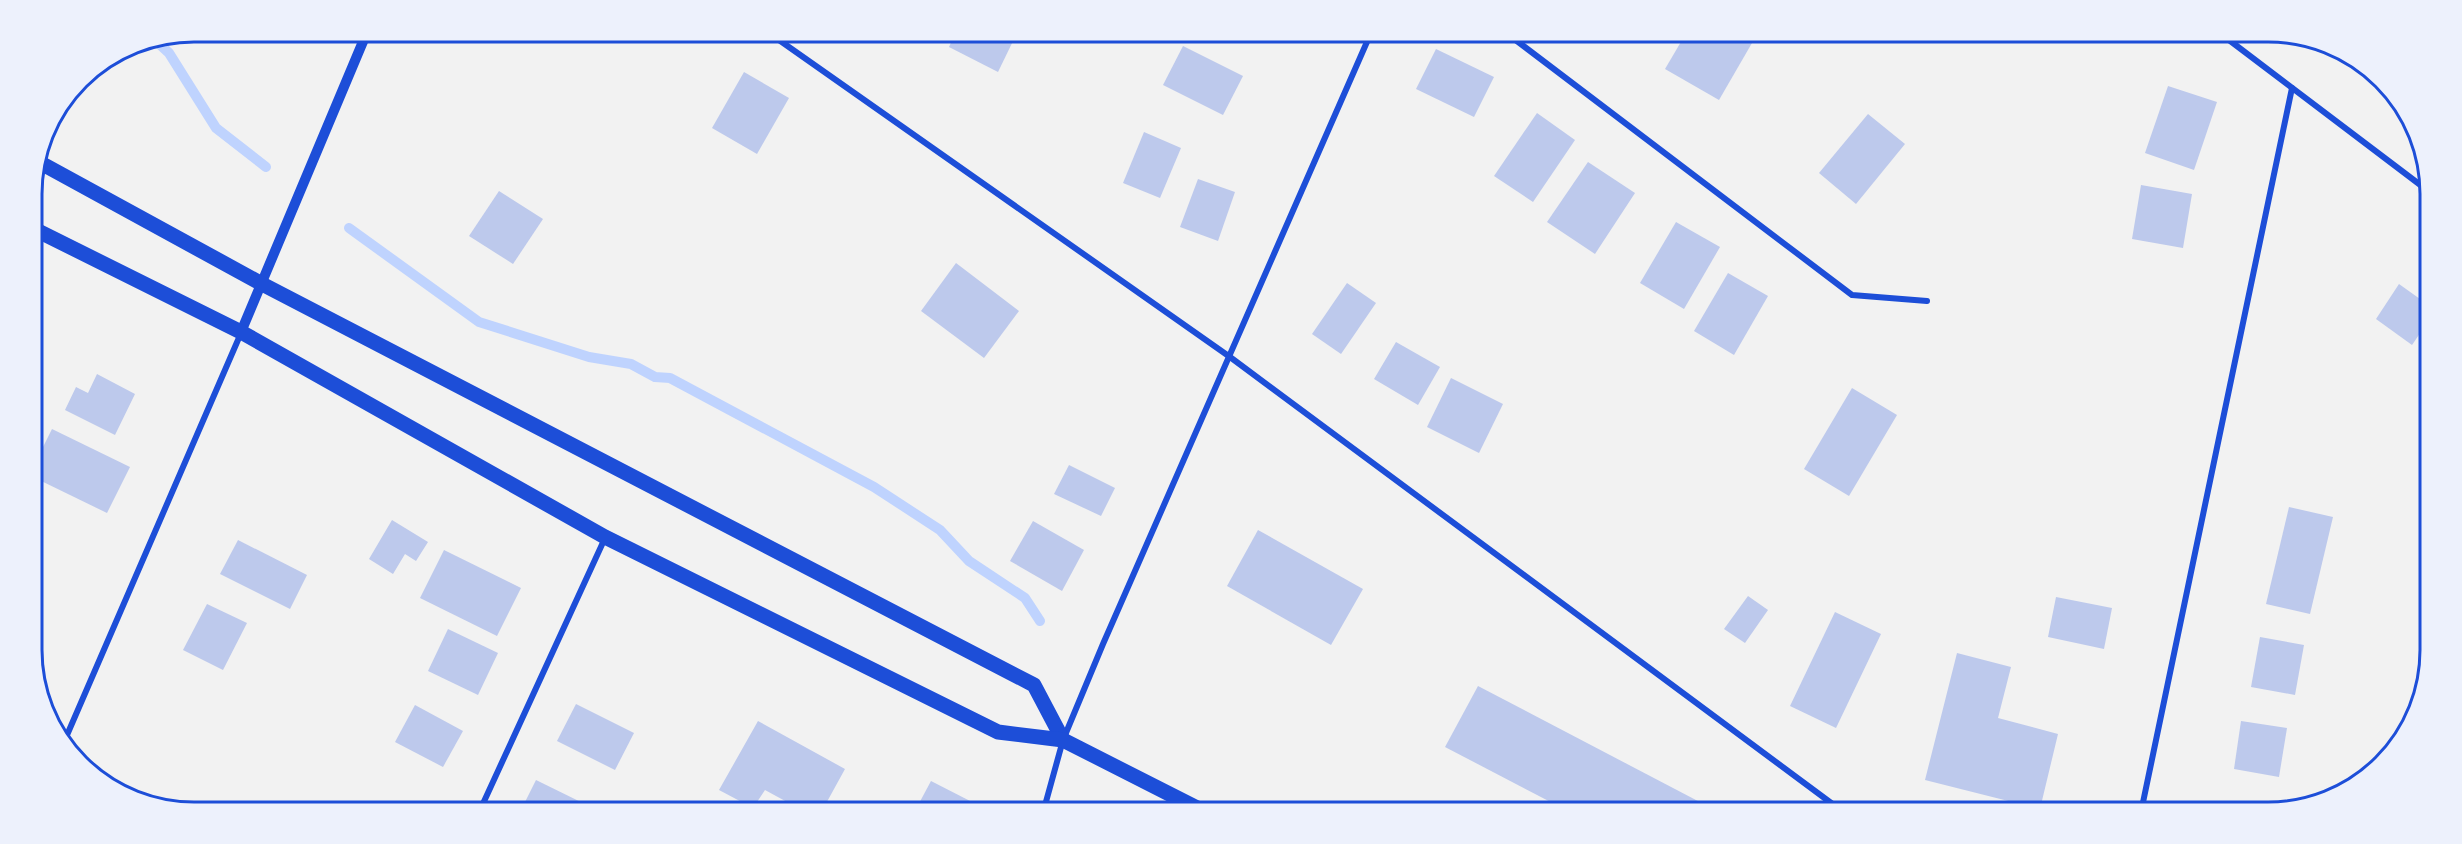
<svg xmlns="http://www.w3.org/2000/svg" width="2462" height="844" viewBox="0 0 2462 844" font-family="'Work Sans',sans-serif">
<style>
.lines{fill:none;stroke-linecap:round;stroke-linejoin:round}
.stream{stroke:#bfd3fe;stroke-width:10}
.building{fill:#bdc9ec}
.minor{stroke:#1d4ed8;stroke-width:6}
.tertiary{stroke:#1d4ed8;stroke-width:10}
.primary{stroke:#1d4ed8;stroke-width:15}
.rim{fill:none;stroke:#1d4ed8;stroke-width:3}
</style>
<rect width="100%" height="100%" fill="#f2f2f2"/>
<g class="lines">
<g class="stream">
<path d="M154,39L169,53L216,128L266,167"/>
<path d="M349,228L479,322L589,357L631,364L655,377L670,378L874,487L940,530L969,561L1025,598L1040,621"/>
</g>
</g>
<g class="building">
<path d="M955,34H1009L1015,37L998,72L949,47Z"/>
<path d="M1685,35L1738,36L1752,43L1719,100L1665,69Z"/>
<path d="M1183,46L1243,76L1223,115L1163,85Z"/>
<path d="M1436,49L1494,77L1474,117L1416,89Z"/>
<path d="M744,72L789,98L757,154L712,128Z"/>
<path d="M2168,86L2217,102L2194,170L2145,153Z"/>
<path d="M1537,113L1575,140L1533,202L1494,176Z"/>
<path d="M1868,114L1905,144L1856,204L1819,173Z"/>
<path d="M1144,132L1181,148L1160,198L1123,183Z"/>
<path d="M1588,162L1635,193L1595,254L1547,222Z"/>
<path d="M1198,179L1235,192L1218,241L1180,227Z"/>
<path d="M2141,185L2192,194L2183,248L2132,239Z"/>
<path d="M499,191L543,219L513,264L469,236Z"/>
<path d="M1676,222L1720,247L1684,309L1640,283Z"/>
<path d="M956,263L1019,311L984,358L921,311Z"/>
<path d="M1728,273L1768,296L1734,355L1694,331Z"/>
<path d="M1347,283L1376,303L1341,354L1312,334Z"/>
<path d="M2399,284L2427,304V323L2412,345L2376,319Z"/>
<path d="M1396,342L1440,367L1418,405L1374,379Z"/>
<path d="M97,374L135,394L115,435L65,410L76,387L88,393Z"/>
<path d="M1451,378L1503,404L1479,453L1427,427Z"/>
<path d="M1852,388L1897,415L1849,496L1804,469Z"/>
<path d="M52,429L130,467L107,513L33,477V467Z"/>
<path d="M1069,465L1115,488L1101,516L1054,494Z"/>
<path d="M2289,507L2333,517L2310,614L2266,604Z"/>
<path d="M392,520L428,542L416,561L405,554L393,574L369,559Z"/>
<path d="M1033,521L1084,550L1062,591L1010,561Z"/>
<path d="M1258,530L1363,589L1331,645L1227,586Z"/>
<path d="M238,540L307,575L290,609L220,574Z"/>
<path d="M444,550L521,588L497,636L420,598Z"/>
<path d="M1748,596L1768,610L1745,643L1724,629Z"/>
<path d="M2056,597L2112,608L2104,649L2048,637Z"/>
<path d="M207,604L247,623L223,670L183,650Z"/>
<path d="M1835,612L1881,634L1836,728L1790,706Z"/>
<path d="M448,629L498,653L478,695L428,671Z"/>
<path d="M2260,637L2304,645L2295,695L2251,687Z"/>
<path d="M1957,653L2011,667L1998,718L2058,734L2040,809L1925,780Z"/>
<path d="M1478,686L1717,811L1566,810L1445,747Z"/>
<path d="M576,704L634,733L615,770L557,741Z"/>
<path d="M415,705L463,731L443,767L395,742Z"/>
<path d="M758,721L845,769L823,809L798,808L765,790L753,808L719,790Z"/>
<path d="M2241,721L2287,728L2279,777L2234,769Z"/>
<path d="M536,780L593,808H522Z"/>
<path d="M931,781L974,803L971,809H916Z"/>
</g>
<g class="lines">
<g class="minor">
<path d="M769,33L1230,357L1842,811"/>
<path d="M1509,35L1852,295L1927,301"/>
<path d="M2225,37L2427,190"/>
<path d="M64,742L241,333"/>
<path d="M481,808L605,538"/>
<path d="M1044,809L1063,740L1103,644L1370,35"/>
<path d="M2141,812L2292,88"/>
</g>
<path class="tertiary" d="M241,332L367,32"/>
<g class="primary">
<path d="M37,161L262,284L1034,685L1063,740"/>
<path d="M32,228L241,332L605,537L998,732L1063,740L1199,809"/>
</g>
</g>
<path d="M0 0H2462V844H0ZM194 42H2268A152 152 0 0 1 2420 194V650A152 152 0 0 1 2268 802H194A152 152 0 0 1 42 650V194A152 152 0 0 1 194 42Z" fill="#edf1fc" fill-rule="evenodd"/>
<path class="rim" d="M194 42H2268A152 152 0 0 1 2420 194V650A152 152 0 0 1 2268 802H194A152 152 0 0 1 42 650V194A152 152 0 0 1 194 42Z"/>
</svg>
